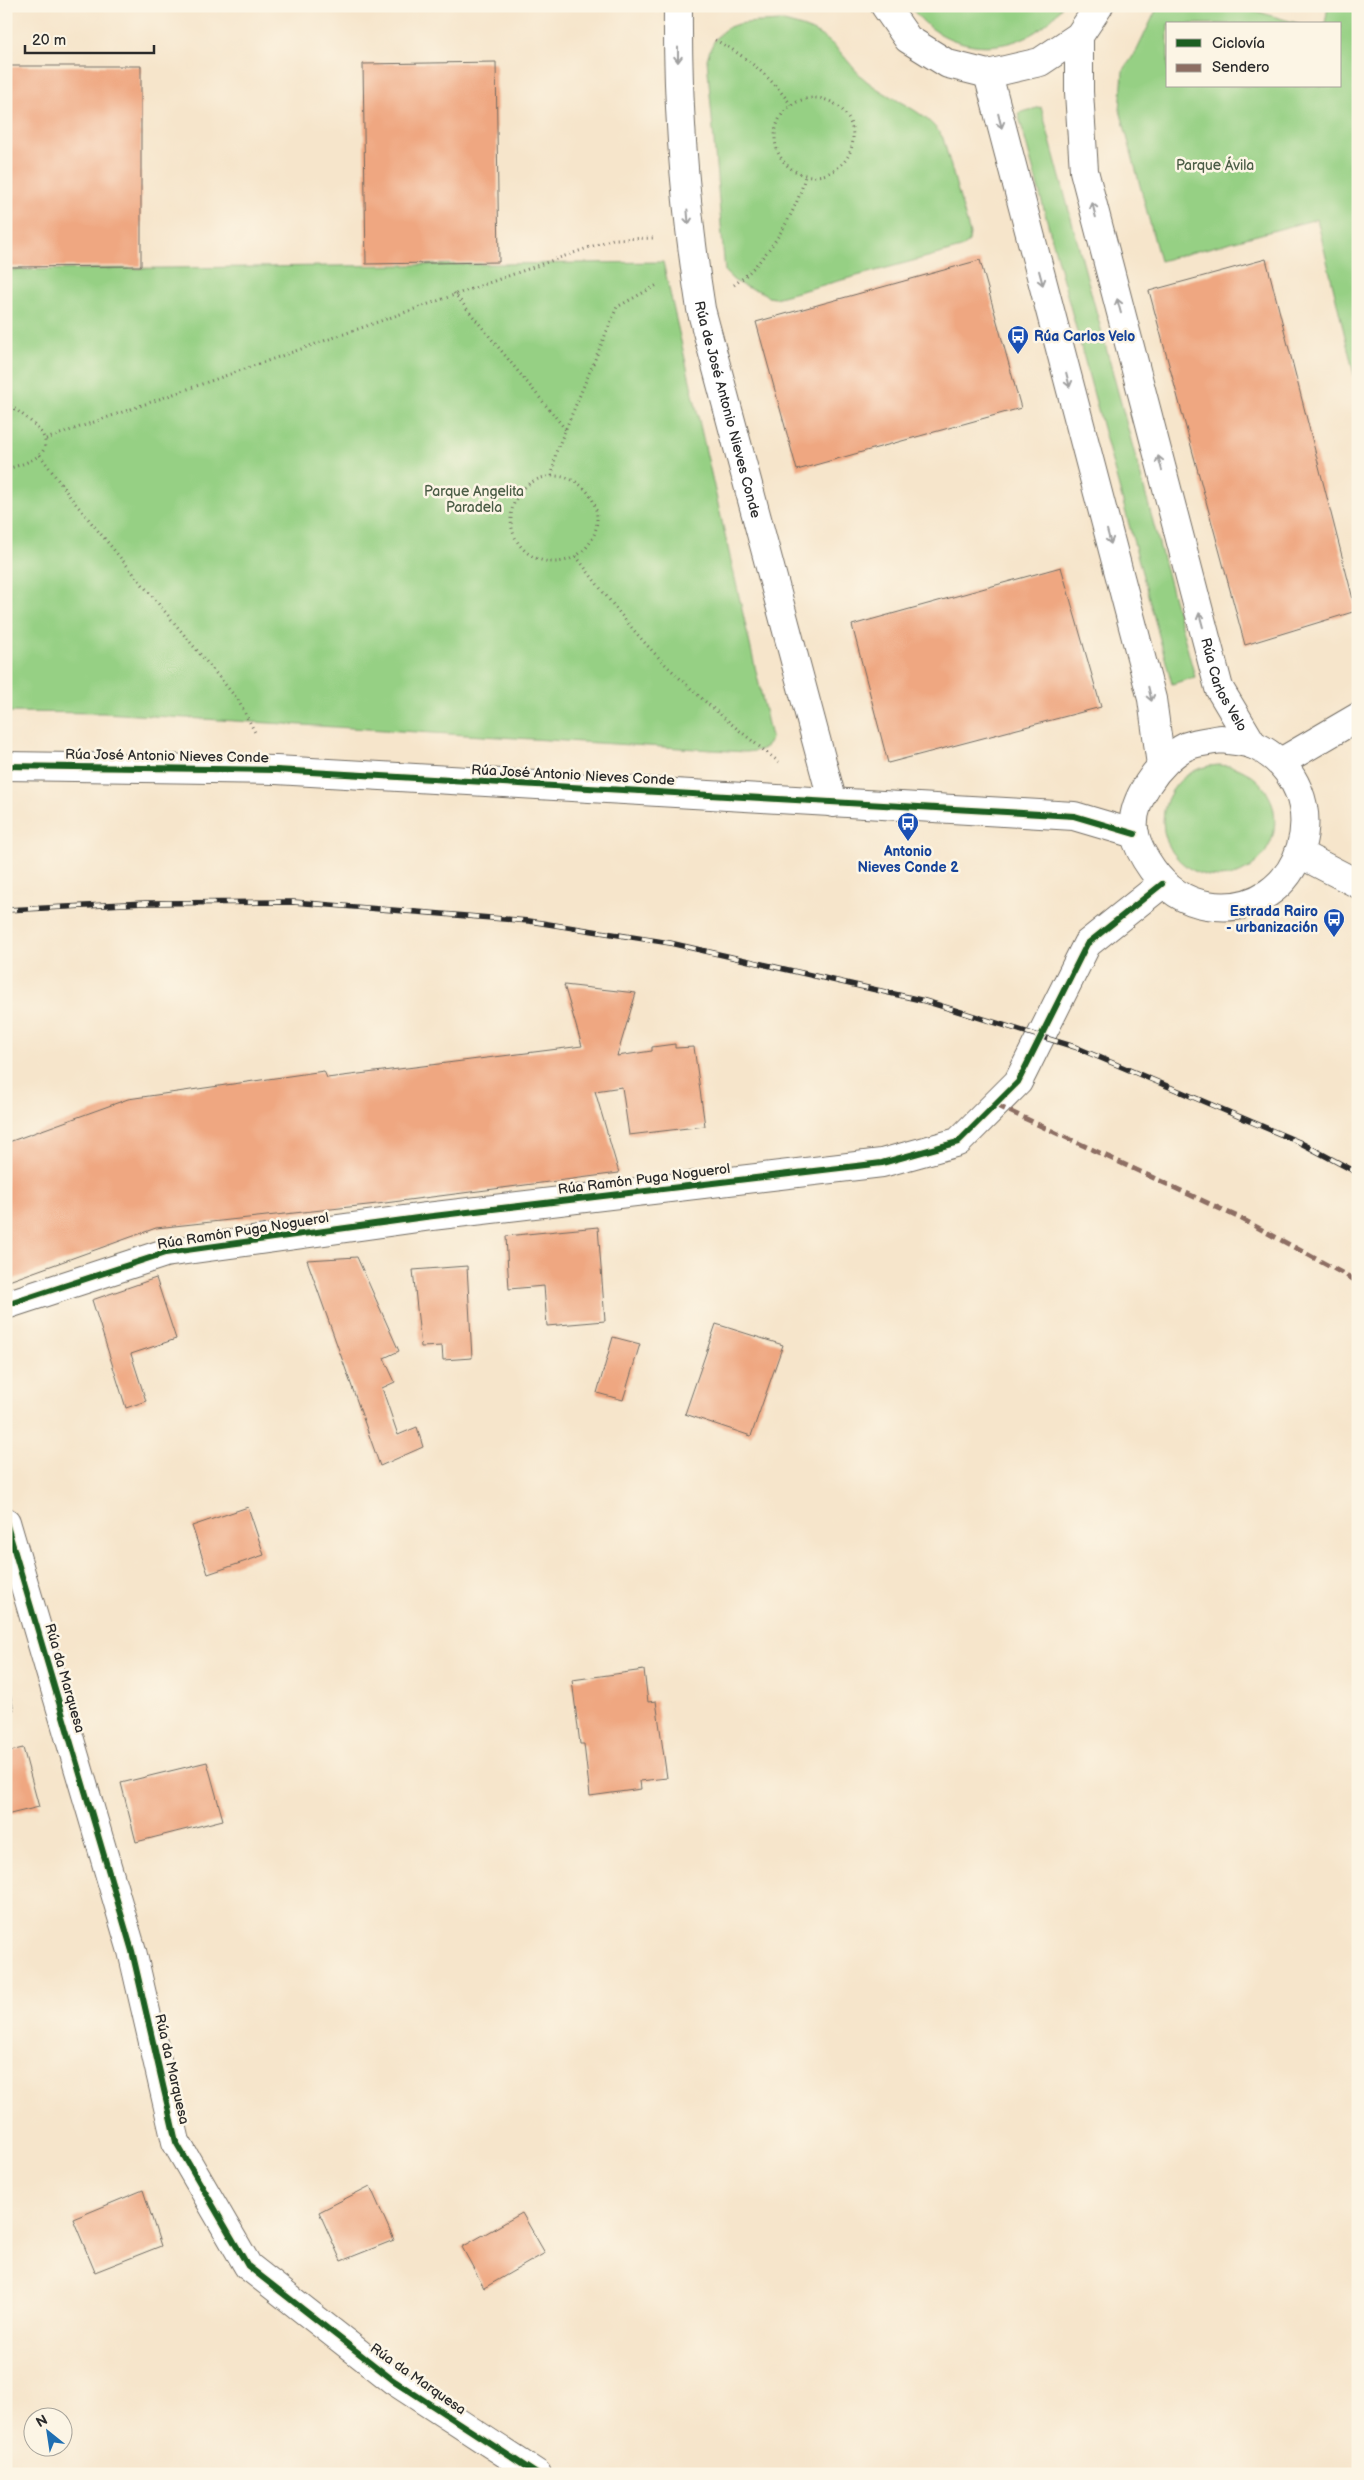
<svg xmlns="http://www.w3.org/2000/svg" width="1364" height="2480" viewBox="0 0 1364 2480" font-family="'Balsamiq Sans',sans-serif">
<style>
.green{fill:#96d084;stroke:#607e58}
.building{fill:#efa781}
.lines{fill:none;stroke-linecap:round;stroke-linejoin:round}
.minor-casing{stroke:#726c63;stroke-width:30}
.tertiary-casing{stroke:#726c63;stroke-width:30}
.path{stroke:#726c63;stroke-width:3;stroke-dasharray:1 4;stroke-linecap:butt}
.minor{stroke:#fff;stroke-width:28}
.tertiary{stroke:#fff;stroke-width:28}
.rail-casing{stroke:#2b2b2b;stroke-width:5.5}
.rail{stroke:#fcf5e5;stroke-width:4;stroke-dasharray:11;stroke-linecap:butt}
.quiet{stroke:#8d6e63;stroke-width:5;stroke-dasharray:10 5;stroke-linecap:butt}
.cycleway-casing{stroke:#fcf5e5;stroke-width:9}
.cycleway{stroke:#1b5e20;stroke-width:6}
.oneway{stroke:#a0a0a0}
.labels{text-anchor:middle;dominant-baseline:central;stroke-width:5;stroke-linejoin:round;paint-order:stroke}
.park-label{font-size:14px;fill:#4b5d46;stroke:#fcf5e5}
.transit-label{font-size:14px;font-weight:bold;fill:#164399;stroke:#fcf5e5;text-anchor:start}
.street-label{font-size:14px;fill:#2b2b2b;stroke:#fcf5e5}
</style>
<rect width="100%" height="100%" fill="#fcf5e5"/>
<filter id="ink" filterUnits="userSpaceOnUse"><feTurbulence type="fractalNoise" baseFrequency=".02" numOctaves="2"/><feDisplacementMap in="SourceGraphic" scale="10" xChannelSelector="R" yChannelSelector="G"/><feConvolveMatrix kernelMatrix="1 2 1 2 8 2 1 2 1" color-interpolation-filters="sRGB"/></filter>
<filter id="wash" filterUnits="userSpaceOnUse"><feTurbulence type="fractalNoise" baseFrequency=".0096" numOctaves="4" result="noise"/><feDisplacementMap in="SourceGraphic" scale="20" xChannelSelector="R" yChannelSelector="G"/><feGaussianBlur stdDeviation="1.12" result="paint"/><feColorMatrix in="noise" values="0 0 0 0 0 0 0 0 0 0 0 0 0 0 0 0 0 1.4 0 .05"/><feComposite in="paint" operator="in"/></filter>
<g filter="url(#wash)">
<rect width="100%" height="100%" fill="#f6e5cb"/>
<g class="green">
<path d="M910,6H1062C1026,59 946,59 910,6Z"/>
<path d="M1158,6H1238L1300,24H1168V86H1340V24H1325L1328,6H1358V391L1317,219L1160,261L1120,110L1123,71L1137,50Z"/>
<path d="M780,21C795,25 810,28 823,37C839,47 848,63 861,76C886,100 925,107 943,138L970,234L969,242L961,248L775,298L768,297C760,288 748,290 738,283C733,281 729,275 725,272L707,59C719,17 742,24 780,21Z"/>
<path d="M1041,107L1195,677L1172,684L1018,113Z"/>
<path d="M663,262L771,737C770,750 757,751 746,752L104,713L6,712V270Z"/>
<circle cx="1219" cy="821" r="56"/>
</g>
<g id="blocks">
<g class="building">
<path d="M496,62L499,262L366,264L363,64Z"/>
<path d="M8,66H141V266L9,267Z"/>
<path d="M1266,259L1356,611L1245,645L1149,291Z"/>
<path d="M980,260L1021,408L797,470L756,322Z"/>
<path d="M1061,567L1101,707L888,763L852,625Z"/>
<path d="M564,985L636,993L617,1056L652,1051V1047L675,1044V1048L694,1047L705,1126L629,1135L622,1087L595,1091L619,1173L377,1204L156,1228L6,1282V1143L128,1099L324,1071L327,1078L582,1046Z"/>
<path d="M598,1227L605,1321L547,1326L544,1286L509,1289L506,1236Z"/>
<path d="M357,1257L399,1351L384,1358L395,1382L382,1388L398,1435L417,1427L423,1447L380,1466L307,1260Z"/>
<path d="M467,1266L472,1358L443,1360L442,1346L421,1347L413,1270Z"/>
<path d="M156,1278L176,1339L131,1354L146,1401L126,1408L92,1300Z"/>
<path d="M716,1324L783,1345L751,1436L685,1414Z"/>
<path d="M613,1337L640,1344L623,1400L597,1393Z"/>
<path d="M248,1507L264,1555L208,1574L192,1526Z"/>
<path d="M644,1670L648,1702L656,1701L667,1778L640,1781L641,1789L590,1796L584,1744H580L572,1680Z"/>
<path d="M6,1676L14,1710L6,1712Z"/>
<path d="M23,1748L39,1807L6,1815V1752Z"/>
<path d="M207,1762L223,1820L136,1842L121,1783Z"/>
<path d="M370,2186L394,2240L341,2261L319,2212Z"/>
<path d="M143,2190L161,2246L95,2272L73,2219Z"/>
<path d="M522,2213L545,2253L484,2288L462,2247Z"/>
</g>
</g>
</g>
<g filter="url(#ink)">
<use href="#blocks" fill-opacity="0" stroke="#726c63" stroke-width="1"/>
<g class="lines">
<g class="minor-casing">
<g id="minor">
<path id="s1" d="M678,6C677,109 685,208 701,309L833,803"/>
<path d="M885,6L908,39L948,64L988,74L1040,62L1079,36L1099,6"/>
<path id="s2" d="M1079,36V92L1084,171L1219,688L1253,745"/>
<path d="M988,74L1152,699L1161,765"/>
<path d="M1221,739C1231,741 1244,741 1254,745C1344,788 1304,922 1207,905C1183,901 1166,889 1152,869C1145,859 1138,848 1135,835C1127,804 1160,759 1187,746C1197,742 1210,741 1221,739Z"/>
<path d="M1281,762L1358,717"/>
<path d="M6,766L276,770L1074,816L1135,834"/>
<path d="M6,1305L165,1253L425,1217L882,1163L958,1142L1018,1082L1087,944L1162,884"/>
<path d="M6,1522L132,1951L176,2142L248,2266L393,2380L537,2474"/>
</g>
</g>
<g class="tertiary-casing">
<path id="tertiary" d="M1300,854L1358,884"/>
</g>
<g class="path">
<path d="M715,40C745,55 772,78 791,105"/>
<circle cx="814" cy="137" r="39"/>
<path d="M734,285C764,264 799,211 805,175"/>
<path d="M454,293L566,430"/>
<path d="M6,403C45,429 70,453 6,469"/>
<path d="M46,439L613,239L655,238"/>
<path d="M40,455L71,498L238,700L256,734"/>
<path d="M552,476L556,452L617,307L659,284"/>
<circle cx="554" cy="519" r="43"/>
<path d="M576,556C603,592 631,630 663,662C699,698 739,731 779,762"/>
</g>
<use href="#minor" class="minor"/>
<use href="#tertiary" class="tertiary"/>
<g class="rail-casing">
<path id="rail" d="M6,910L145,903L293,902L529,921L670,943L925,1001L1075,1047L1299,1142L1358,1173"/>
</g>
<use href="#rail" class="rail"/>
<path class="quiet" d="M996,1105L1240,1218L1353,1279L1358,1284"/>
<g class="cycleway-casing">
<g id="cycleway">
<path d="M6,766L276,770L1074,816L1135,834"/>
<path d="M6,1305L165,1253L425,1217L882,1163L958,1142L1018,1082L1087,944L1162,884"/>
<path d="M6,1522L132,1951L176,2142L248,2266L393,2380L537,2474"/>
</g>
</g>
<use href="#cycleway" class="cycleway"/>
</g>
<defs><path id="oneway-shaft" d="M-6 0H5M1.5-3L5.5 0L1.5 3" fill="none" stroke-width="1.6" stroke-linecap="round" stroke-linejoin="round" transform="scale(1.25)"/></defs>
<g class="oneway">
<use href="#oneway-shaft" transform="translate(678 55) rotate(90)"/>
<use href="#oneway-shaft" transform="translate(1000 121) rotate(76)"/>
<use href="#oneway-shaft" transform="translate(1094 210) rotate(-104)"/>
<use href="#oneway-shaft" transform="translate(688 217) rotate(85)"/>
<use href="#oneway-shaft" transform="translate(1041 278) rotate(75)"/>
<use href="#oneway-shaft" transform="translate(1119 306) rotate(-105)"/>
<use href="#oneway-shaft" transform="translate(1068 380) rotate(76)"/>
<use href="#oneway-shaft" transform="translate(1160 463) rotate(-105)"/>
<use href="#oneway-shaft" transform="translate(1109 537) rotate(75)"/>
<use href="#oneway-shaft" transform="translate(1201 620) rotate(-105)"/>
<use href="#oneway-shaft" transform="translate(1150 694) rotate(77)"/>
</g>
</g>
<defs>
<g id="bus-pin" transform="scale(1.125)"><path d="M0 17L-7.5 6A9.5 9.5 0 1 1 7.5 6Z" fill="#1a4fb4" stroke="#fcf5e5"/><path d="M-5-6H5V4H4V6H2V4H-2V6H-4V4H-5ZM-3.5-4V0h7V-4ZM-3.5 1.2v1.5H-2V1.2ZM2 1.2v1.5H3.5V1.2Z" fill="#fff"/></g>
</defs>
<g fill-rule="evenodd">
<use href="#bus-pin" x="1018" y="336"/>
<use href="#bus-pin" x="908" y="823"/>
<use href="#bus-pin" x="1334" y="919"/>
</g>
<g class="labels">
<g class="park-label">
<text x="1215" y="165">Parque Ávila</text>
<text x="474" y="491">Parque Angelita<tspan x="474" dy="16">Paradela</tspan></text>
</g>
<g class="transit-label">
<text x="1034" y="336">Rúa Carlos Velo</text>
<text x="908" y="851" text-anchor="middle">Antonio<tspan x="908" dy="16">Nieves Conde 2</tspan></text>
<text x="1318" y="911" text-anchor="end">Estrada Rairo<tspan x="1318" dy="16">- urbanización</tspan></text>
</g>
<g class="street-label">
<text stroke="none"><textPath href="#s1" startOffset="408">Rúa de José Antonio Nieves Conde</textPath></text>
<text stroke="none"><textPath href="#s2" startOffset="668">Rúa Carlos Velo</textPath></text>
<text transform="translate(167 756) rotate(1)">Rúa José Antonio Nieves Conde</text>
<text transform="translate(573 775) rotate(3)">Rúa José Antonio Nieves Conde</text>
<text transform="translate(644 1179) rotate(-7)">Rúa Ramón Puga Noguerol</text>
<text transform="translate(243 1231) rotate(-9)">Rúa Ramón Puga Noguerol</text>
<text transform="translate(65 1678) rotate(74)">Rúa da Marquesa</text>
<text transform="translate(172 2069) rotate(77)">Rúa da Marquesa</text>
<text transform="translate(418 2379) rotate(35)">Rúa da Marquesa</text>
</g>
</g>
<rect width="1364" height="2480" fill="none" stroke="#fcf5e5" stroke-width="25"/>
<rect x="1166" y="22" width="175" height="65" fill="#fcf5e5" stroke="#a8a49b"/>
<rect x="1176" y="39" width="25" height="8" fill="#1b5e20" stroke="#a8a49b"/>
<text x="1212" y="48" font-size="15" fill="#2b2b2b">Ciclovía</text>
<rect x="1176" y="64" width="25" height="8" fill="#8d6e63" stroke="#a8a49b"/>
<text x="1212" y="72" font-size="15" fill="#2b2b2b">Sendero</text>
<g transform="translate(48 2432) rotate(330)"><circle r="24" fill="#fcf5e5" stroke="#a8a49b"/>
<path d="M0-4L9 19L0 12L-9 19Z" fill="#1f6fb2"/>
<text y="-8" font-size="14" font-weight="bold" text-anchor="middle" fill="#2b2b2b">N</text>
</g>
<path d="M25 45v8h129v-8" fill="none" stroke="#2b2b2b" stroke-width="2.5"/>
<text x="32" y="45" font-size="15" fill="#2b2b2b" stroke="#fcf5e5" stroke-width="4" paint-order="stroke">20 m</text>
</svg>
